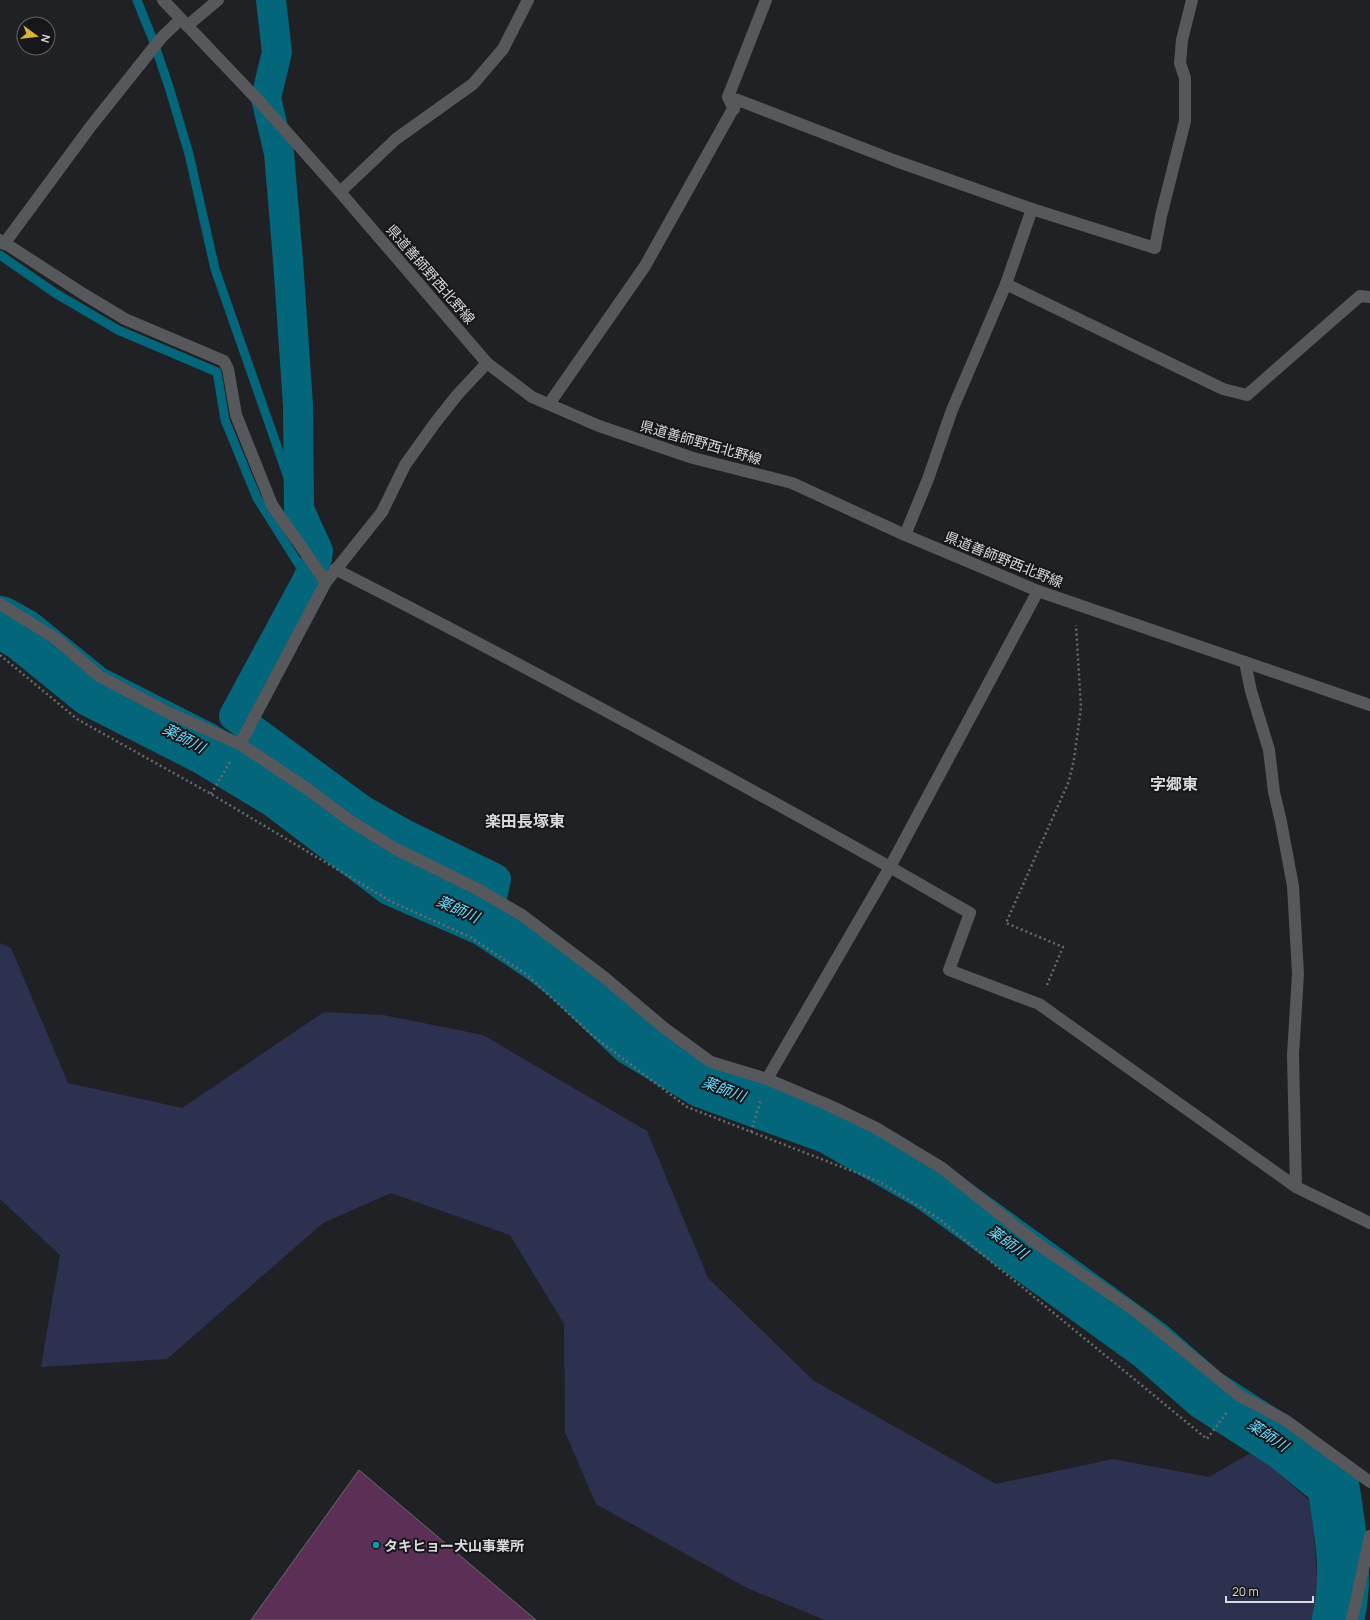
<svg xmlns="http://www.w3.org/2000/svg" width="1370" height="1620" viewBox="0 0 1370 1620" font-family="Manrope,'Noto Sans JP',sans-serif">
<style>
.green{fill:#2d3150}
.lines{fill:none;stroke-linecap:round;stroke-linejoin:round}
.stream{stroke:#03667b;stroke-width:9}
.canal{stroke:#03667b;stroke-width:30}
.river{stroke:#03667b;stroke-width:52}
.building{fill:#5c3056;stroke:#6b676a}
.path{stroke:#696a6d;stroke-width:2.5;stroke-dasharray:2 3;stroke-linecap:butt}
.minor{stroke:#57585c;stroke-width:12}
.culture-dot{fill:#0f9aa8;stroke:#17171b;stroke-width:1.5}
.labels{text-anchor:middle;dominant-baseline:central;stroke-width:4;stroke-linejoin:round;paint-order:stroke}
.street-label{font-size:14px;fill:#d9dadc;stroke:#17171b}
.poi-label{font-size:14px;font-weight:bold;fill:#d9dadc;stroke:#17171b;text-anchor:start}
.water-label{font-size:15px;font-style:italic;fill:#67dcfd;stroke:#17171b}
.quarter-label{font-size:16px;font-weight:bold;fill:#d9dadc;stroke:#17171b}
</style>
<rect width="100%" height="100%" fill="#202124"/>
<path class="green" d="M0,943L11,948L68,1083L182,1108L324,1012L383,1015L483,1035L647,1131L708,1278L814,1381L996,1484L1113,1459L1209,1477L1254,1451L1312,1503L1318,1594L1313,1620H825L747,1588L596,1504L565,1432L564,1324L510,1235L391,1193L323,1223L167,1359L41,1367L60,1255L0,1199Z"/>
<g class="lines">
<g class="stream">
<path d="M137,0L153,40L169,87L189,154L215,269L299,509"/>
<path d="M0,255L55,293L118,330L217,372L225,420L257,498L303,571L307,581"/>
</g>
<path class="canal" d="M271,0L277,52L266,98L279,153L288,260L298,405L299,509L318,551L317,558L307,581L234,716L362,810L404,834L496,879L487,921"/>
<path class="river" d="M0,622L23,635L92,691L204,748L279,793L395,881L487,921L544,959L567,977L633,1040L703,1082L830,1128L929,1185L1150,1345L1206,1394L1284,1444L1333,1484C1340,1529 1349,1575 1338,1620"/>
</g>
<path class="building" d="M359,1470L536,1620H251Z"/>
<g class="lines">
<g class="path">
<path d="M0,655L77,719L211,794L392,902L470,937L526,974L593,1036L687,1107L878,1181L938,1218L1207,1439L1227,1412"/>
<path d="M211,794L230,762"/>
<path d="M1047,985L1063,947L1006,923L1069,781L1074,759L1081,708L1076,625"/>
<path d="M751,1132L761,1099"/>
</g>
<g class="minor">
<path d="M163,0L259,101L340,192L487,363L532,397L599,426L693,458L792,483L905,535L1038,591L1370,705"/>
<path d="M187,26L218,0"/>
<path d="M734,109L728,97L766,0"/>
<path d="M340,192L396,139L473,84L503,49L528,0"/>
<path d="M0,240L85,295L125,319L224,361L228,369L236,415L272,505L326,582"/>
<path d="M4,244L91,126L162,37L181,19"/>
<path d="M1006,284L1223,389L1247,395L1360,296L1370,297"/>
<path d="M549,404L645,266L738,100L896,161L1032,209L1155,248L1161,216L1185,121V78L1180,63L1182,40L1192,0"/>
<path d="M905,535L928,479L952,410L1006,284L1032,209"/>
<path d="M335,569C522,664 706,764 888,866C916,882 943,898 970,913L949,970L1039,1004L1296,1187L1370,1223"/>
<path d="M0,604L55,638L99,676L169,713L240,744L306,788L349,820L394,848L479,890L522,915L604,977L663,1027L711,1062L767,1079L826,1104L876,1128L942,1168L1035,1242L1137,1312L1240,1396L1285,1420L1370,1482"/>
<path d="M1245,662L1251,691L1269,750L1274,792L1281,822L1293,886L1298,974L1293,1055L1296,1187"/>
<path d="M240,744L326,582L382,512L405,465L435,423L458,394L487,363"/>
<path d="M767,1079L890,867L1038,591"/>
<path d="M1352,1620L1370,1536"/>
</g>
</g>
<circle class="culture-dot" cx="376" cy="1545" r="4"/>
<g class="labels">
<g class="street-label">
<text transform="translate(431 274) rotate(49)">県道善師野西北野線</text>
<text transform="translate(701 442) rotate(16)">県道善師野西北野線</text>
<text transform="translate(1004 559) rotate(22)">県道善師野西北野線</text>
</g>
<g class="poi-label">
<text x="384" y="1545">タキヒョー犬山事業所</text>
</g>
<g class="water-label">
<text transform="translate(184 738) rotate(28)">薬師川</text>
<text transform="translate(458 909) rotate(24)">薬師川</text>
<text transform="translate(724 1089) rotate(21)">薬師川</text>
<text transform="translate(1008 1242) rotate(36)">薬師川</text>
<text transform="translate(1268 1435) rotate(34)">薬師川</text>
</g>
<g class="quarter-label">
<text x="1174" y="784">字郷東</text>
<text x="525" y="821">楽田長塚東</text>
</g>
</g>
<g transform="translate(36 36) rotate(105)"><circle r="19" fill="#17171b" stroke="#656568"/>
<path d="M0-3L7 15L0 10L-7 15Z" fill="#d5b534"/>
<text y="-6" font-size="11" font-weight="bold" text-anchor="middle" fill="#d9dadc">N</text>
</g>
<path d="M1226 1596v6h87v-6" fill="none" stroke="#d9dadc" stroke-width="2"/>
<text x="1232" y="1596" font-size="12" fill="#d9dadc" stroke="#17171b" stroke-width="3" paint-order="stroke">20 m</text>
</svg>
